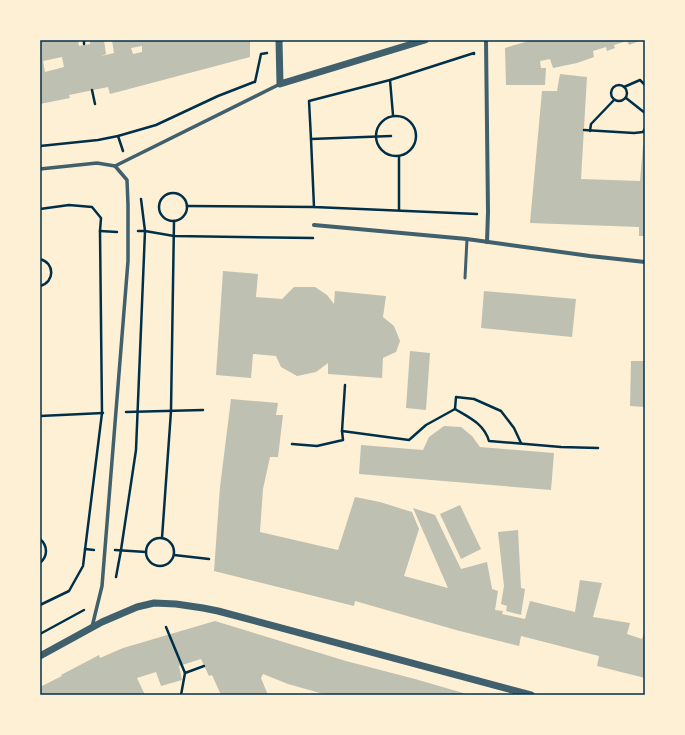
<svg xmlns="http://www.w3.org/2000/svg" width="685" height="735" viewBox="0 0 685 735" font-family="Rubik,sans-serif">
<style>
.building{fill:#bec0b2;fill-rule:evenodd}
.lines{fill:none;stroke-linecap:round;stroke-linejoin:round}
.path{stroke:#003049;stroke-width:2.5}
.service{stroke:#3f606c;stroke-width:3}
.pedestrian{stroke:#3f606c;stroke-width:3.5}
.minor{stroke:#3f606c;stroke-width:4}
.tertiary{stroke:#3f606c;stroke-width:7}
.neatline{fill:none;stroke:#003049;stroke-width:1.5}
</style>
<rect width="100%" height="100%" fill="#fdf0d5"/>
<g class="building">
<path d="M40,40H78L79,46L90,44V40H104L106,54L101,56L114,53L112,40H250V57L110,94L108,87L69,95L70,98L40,104ZM142,46V52L133,54L131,48ZM62,57L64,67L45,72L43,61Z"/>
<path d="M532,40H642L629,45L627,41L614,45L615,48L607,51L606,47L593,51L594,57L577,63L553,68L550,59L540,61L541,68H546L545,85H506L505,48Z"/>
<path d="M560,74L587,77L581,179L640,181L643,145L645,146V236H639V227L530,223L542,91H557Z"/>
<path d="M223,271L258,274L256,297L282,299L294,287H315L327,295L334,304L335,291L386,296L383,317L394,326L400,341L396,352L383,358L382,378L328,374V363L316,372L297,376L281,367L276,356L253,354L251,378L216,375Z"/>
<path d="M484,291L576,299L572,337L481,328Z"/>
<path d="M410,351L430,353L426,410L406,408Z"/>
<path d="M631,361H645V407L630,406Z"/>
<path d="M231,399L278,403L276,415H283L278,457H270L263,489L260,532L338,550L355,497L380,502L412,512L419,529L404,576L448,588L413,508L435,515L461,569L487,562L492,589L498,591L495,610L503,611L502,614L525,619L530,601L575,612L580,580L602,583L593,617L630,623L627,634L642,639L645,630V678L597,666L599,656L521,636L519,646L456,630L355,601L354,606L214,571L220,487Z"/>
<path d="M444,426L461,427L472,436L480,447L554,453L551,490L359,474L361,445L423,450L429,437Z"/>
<path d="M460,505L481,549L461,559L440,514Z"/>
<path d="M518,530L521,588L525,589L521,615L506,611L507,606L501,604L504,586L498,532Z"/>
<path d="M215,621L346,661L415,679L470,695H327L288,684L263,674L261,678L268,695H221L212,675L209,676L201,659L179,666L182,680L161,686L156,672L137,678L145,695H40V687L62,676L61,675L99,655L100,658L123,648Z"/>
</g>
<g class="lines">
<g class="path">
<path d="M84,40V44"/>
<path d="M390,80L393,115"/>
<path d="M255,82L261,54L267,53"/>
<circle cx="619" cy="93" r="8"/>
<path d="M624,87L640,80L645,85"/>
<path d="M92,90L95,104"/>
<path d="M626,98L645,113"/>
<circle cx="396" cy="136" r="20"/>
<path d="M584,130L634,133L643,132L645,128"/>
<path d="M590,131L591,124L614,100"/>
<path d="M118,136L123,151"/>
<path d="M391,136L311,139L314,207L477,214"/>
<path d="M311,139L309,101L390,80L474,53V54"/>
<path d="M40,146L98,140L118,136L156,125L218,96L254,82"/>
<path d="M399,156V210"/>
<circle cx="173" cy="207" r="14"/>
<path d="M187,206L314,207"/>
<path d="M40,209L69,205L92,207L101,218L100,231L102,413L83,566L69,591L40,605"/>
<path d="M100,231L117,232"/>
<path d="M138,231H145L174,236L313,238"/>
<path d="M40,259C55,263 55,282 40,286"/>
<path d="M455,409C470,418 484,424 489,441L561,447L598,448"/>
<path d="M455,409L456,397L474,399L501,411L514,428L521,443"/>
<path d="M126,412L203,410"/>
<path d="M40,416L103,413"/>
<path d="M342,431L345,385"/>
<path d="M292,444L317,446L343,440L342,431L409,440L426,425L455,409"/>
<circle cx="160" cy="552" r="14"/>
<path d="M162,538L171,411L174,221"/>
<path d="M40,539C48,546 48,556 40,563"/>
<path d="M85,549L94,550"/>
<path d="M115,550L146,552"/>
<path d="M174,555L209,559"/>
<path d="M116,577L121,550L136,450L145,231L141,199"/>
<path d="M166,627L185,673L204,666"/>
<path d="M40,634L84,610"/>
<path d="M181,695L185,673"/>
</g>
<path class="service" d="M465,278L467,239"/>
<g class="pedestrian">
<path d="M115,166L280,84"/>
<path d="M40,169L97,163L115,166L127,180L128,205V261L102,586L92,627"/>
</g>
<g class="minor">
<path d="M486,40L488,212L487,242"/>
<path d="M314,225L467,239L590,256L645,262"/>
</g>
<g class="tertiary">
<path d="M279,40L280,84L425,40"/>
<path d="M40,656L102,622L137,607L154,603L176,604L203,608L218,611L531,695"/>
</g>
</g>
<rect width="685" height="735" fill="none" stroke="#fdf0d5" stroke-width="82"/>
<rect x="41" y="41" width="603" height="653" class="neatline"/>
</svg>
